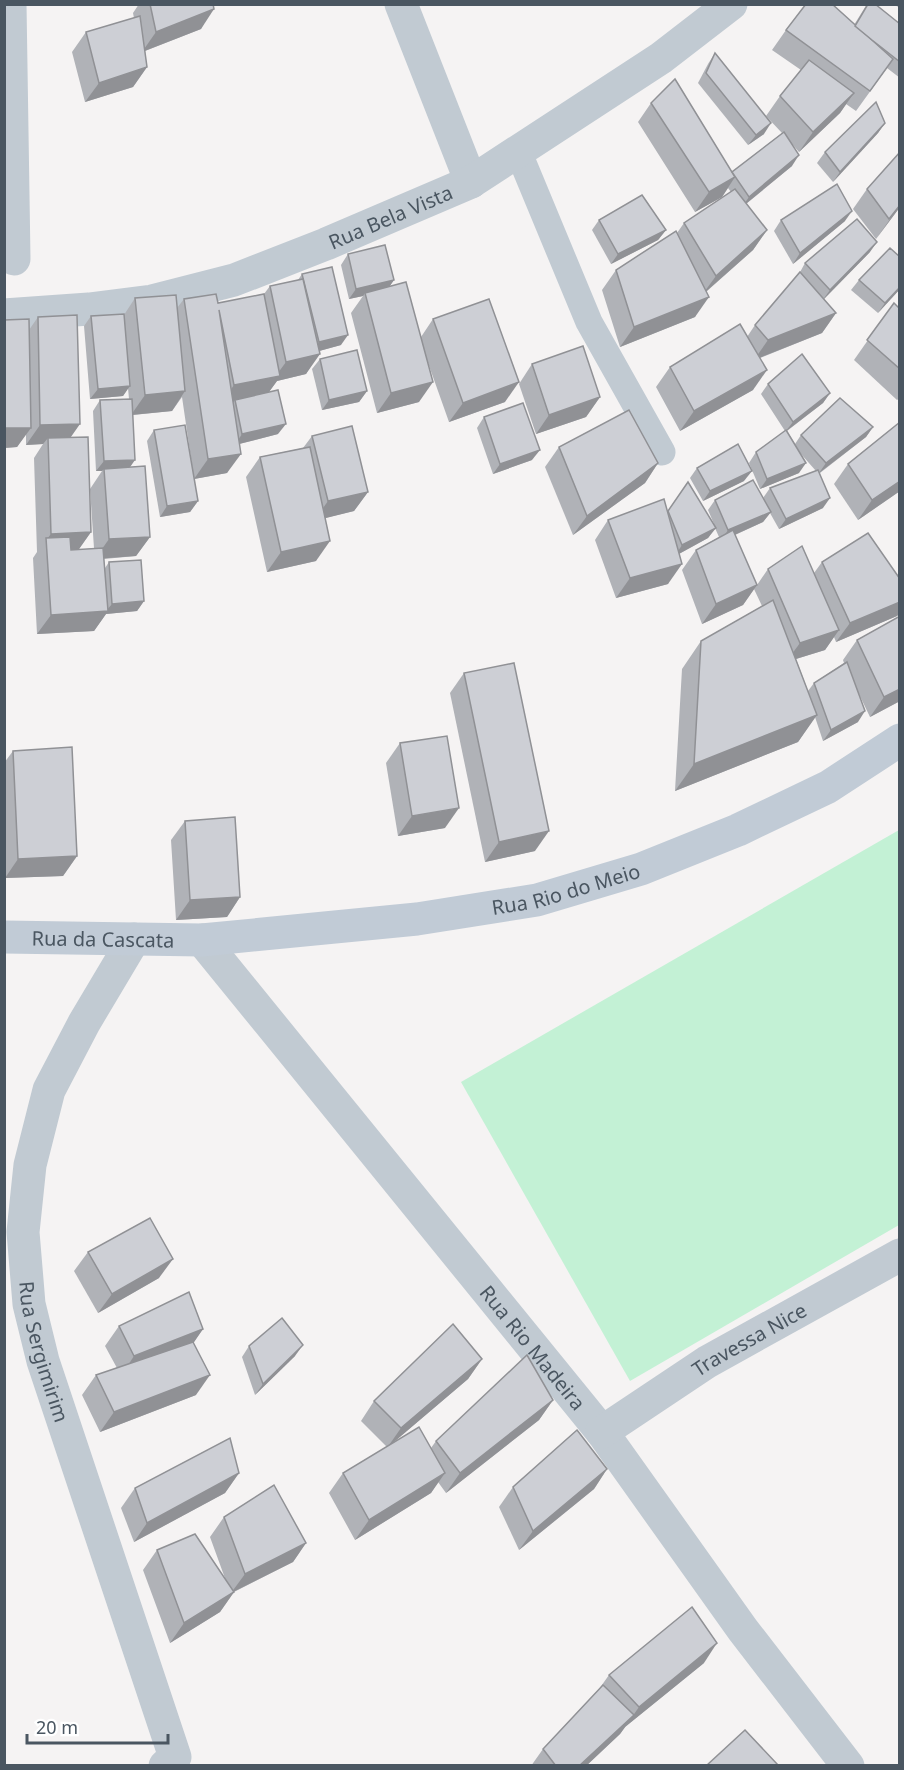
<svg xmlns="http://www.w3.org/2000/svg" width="904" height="1770" viewBox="0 0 904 1770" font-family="'Noto Sans',sans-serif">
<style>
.green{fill:#c3f1d5}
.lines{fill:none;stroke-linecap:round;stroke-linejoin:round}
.service{stroke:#c1cad2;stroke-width:27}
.minor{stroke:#c1cad2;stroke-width:33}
.secondary{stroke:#c1cbd6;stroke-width:33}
.wall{fill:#b0b2b7}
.shaded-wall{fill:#909195}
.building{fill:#cdcfd5;stroke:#909195;stroke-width:1.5}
.labels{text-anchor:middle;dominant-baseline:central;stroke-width:6;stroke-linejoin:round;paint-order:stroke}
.street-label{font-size:20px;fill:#4a5661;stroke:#fff}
</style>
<rect width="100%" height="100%" fill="#f5f3f3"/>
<path class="green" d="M899,830V1225L630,1381L461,1082Z"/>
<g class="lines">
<path class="service" d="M518,151L589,322L662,452"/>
<g class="minor">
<path d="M10,4L14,259"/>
<path d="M401,4L471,182"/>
<path id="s1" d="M4,315L89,309L152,301L234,280L326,244L471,182L661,58L731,4"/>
<path id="s2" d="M134,939L84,1023L49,1090L30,1165L23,1232L29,1304L43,1361L175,1757L165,1766"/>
<path id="s3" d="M202,940L602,1432L743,1630L848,1766"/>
<path id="s4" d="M602,1432L707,1362L900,1255"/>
</g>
<path class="secondary" id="s5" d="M4,937L202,940L417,919L537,900L641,869L738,830L828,787L900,740"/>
</g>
<g class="wall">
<path d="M139,4H213L201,29L145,51L147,67L133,87L85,102L72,52L86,32L134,18L133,13Z"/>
<path d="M867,4L900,24V78L887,68L856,111L846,104L840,113L799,152L793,145L792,166L746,204L767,230L753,250L706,292L695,317L620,347L602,290L616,270L677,233L684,223L731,192L728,188L722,197L695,212L638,122L651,103L732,172L782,133L766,116L780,96L801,70L772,50L786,30L854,25Z"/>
<path d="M893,4H900V8Z"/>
<path d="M715,53L764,134L748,145L698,83L708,64Z"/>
<path d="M885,123L878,133L833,182L817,163L825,152Z"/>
<path d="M900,152V207L876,239L853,209L867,189Z"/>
<path d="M599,220L666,230L658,240L611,264L592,230Z"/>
<path d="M781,220L845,221L793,264L774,231Z"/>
<path d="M870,252L824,299L836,313L822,333L760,358L753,390L680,431L656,387L670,367L747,337L755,325L799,274L805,263Z"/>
<path d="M348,254L394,280L389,287L421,337L433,319L505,402L449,422L427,360L419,402L377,413L351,313L363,296L349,299L341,265Z"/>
<path d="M900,257V289L878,313L851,290L859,280Z"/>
<path d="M302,274L341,345L319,351L306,374L277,381L269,392L278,434L239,444L227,473L194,479L182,397L172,411L133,415L130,467L150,537L136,556L104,559L105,568L109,562L144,601L137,611L106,614L94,631L37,634L33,558L37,552L34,458L43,444L26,445V434L17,447L4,448V320L29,330L38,317L70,437L91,532L78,550L94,548L90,489L102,471H96L93,411L100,400L129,399L128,388L123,396L90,399L84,326L91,316L124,315L135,298L177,308L184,299L218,303L264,294L270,286L298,280Z"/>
<path d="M894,303L900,309V398L897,400L854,360Z"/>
<path d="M320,359L367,391L359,402L322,410L312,369Z"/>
<path d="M532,364L600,397L586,417L536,434L519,384Z"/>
<path d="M768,384L830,393L823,403L787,431L795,444L801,435L873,427L866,437L820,473L823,508L779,529L770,513L763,522L735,535L757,585L768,569L814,573L822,562L900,579V613L897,616L836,642L834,637L825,650L796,659L808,691L814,683L844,663L843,660L857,640L900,616V701L870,717L859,694L858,722L823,741L815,717L798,742L675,791L682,669L701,641L762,606L754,589L743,605L702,624L682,570L696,550L719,537L715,528L708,538L679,554L668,584L616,598L595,540L608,520L668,512L714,524L708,510L715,500L763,498L770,488L816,471L801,454L799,473L760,489L749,463L756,452L785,431L761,394Z"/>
<path d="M484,417L532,460L493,474L477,428Z"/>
<path d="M900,422V491L858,520L834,484L848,464Z"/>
<path d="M154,430L198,501L190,512L160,517L147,441Z"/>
<path d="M312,436L368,492L354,511L325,518L316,561L267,572L246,477L260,457L303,448Z"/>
<path d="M559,447L658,463L645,483L573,535L545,467Z"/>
<path d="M697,468L744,481L703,501L690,478Z"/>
<path d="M464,673L535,851L485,862L450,693Z"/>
<path d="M400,743L445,828L398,836L386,763Z"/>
<path d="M13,751L77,856L63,876L5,878L4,763Z"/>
<path d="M185,821L240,897L227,917L176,920L171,840Z"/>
<path d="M88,1252L159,1278L98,1313L74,1271Z"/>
<path d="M119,1326L203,1329L193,1343L196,1395L100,1432L82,1395L96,1375L117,1368L105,1346Z"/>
<path d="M249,1346L295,1356L255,1395L242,1357Z"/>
<path d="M482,1359L468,1379L390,1445L431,1448L436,1441L553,1400L539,1420L446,1493L438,1482L431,1493L355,1540L329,1493L343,1473L387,1447L361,1421L374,1401Z"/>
<path d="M607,1469L594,1489L519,1550L499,1507L513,1487Z"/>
<path d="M239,1473L225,1493L134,1542L121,1508L135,1488Z"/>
<path d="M224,1517L306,1543L293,1562L234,1592L220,1612L170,1643L143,1570L157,1550L226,1581L210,1537Z"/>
<path d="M704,1663L625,1727L620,1734L586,1766H531L543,1749L599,1689L609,1675Z"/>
</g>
<g class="shaded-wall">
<path d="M214,9L201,29L142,52L156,32Z"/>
<path d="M147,67L133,87L85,102L99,83Z"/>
<path d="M854,93L840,113L799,152L813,132Z"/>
<path d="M771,123L764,134L748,145L756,135Z"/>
<path d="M885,123L878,133L833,182L840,172Z"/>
<path d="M799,155L792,166L742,207L749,197Z"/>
<path d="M735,177L722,197L695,212L709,192Z"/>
<path d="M900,205V207L876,239Z"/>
<path d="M852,211L845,221L793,264L800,253Z"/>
<path d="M666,230L658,240L611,264L618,254Z"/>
<path d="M767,230L753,250L702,295L716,276Z"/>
<path d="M877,242L870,252L822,301L830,290Z"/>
<path d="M394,280L387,290L365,293L363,296L349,299L356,289Z"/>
<path d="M900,287V289L878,313L885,303Z"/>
<path d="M709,297L695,317L620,347L634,327Z"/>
<path d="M836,313L822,333L754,360L768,340Z"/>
<path d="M348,335L341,345L312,353L319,342Z"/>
<path d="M320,354L306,374L277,381L266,396L235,400L233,403L220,405L234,385L275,377L286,362Z"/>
<path d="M767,370L753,390L680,431L694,411Z"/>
<path d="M433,382L419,402L377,413L391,393Z"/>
<path d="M519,382L505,402L449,422L463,403Z"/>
<path d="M130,386L123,396L90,399L98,389Z"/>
<path d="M185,391L172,411L131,415L145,395Z"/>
<path d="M367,391L359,402L322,410L329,400Z"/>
<path d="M830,393L823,403L785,432L793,422Z"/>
<path d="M600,397L586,417L536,434L549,415Z"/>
<path d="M80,424L66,444L48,438L43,444L26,445L40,425Z"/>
<path d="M286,424L278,434L235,445L242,434Z"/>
<path d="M873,427L866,437L819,473L826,463Z"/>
<path d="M4,428H31L17,447L4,448Z"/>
<path d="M540,450L532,460L493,474L500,464Z"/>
<path d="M241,454L227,473L194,479L208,459Z"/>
<path d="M135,460L128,470L104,469L102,471H96L104,461Z"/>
<path d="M658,463L645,483L573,535L587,516Z"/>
<path d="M806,463L799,473L760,489L767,479Z"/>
<path d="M752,471L744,481L703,501L710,491Z"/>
<path d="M900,481V491L858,520L872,500Z"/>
<path d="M368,492L354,511L314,521L328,501Z"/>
<path d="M830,498L823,508L779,529L786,519Z"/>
<path d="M198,501L190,512L160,517L167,506Z"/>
<path d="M771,512L763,522L721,541L728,530Z"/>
<path d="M716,528L708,538L675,556L682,545Z"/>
<path d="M91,532L77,552L47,539L51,534Z"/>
<path d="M150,537L136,556L95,559L109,539Z"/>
<path d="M330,541L316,561L267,572L281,552Z"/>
<path d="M682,564L668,584L616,598L630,578Z"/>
<path d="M757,585L743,605L702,624L716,604Z"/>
<path d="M144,601L137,611L106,614L94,631L37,634L51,615L106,611L112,604Z"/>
<path d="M900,602V613L897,616L836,642L850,623Z"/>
<path d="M839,630L825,650L786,662L800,643Z"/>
<path d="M900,689V701L870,717L884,697Z"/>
<path d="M865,711L858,722L823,741L831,730Z"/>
<path d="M817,715L798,742L675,791L694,764Z"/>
<path d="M459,808L445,828L398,836L412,816Z"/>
<path d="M549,831L535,851L485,862L499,842Z"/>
<path d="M77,856L63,876L5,878L18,859Z"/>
<path d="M240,897L227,917L176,920L190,900Z"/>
<path d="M173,1259L159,1278L98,1313L112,1294Z"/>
<path d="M203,1329L190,1348L121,1376L134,1356Z"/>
<path d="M303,1345L295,1356L255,1395L263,1384Z"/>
<path d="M482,1359L468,1379L387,1448L401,1428Z"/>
<path d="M210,1375L196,1395L100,1432L114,1412Z"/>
<path d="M553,1400L539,1420L446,1493L460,1473Z"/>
<path d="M607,1469L594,1489L519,1550L533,1531Z"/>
<path d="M239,1473L225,1493L134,1542L147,1523Z"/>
<path d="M445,1473L431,1493L355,1540L369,1520Z"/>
<path d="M306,1543L293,1562L231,1593L245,1574Z"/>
<path d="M234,1592L220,1612L170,1643L184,1623Z"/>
<path d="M717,1643L704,1663L625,1727L639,1707Z"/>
<path d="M634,1715L620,1734L586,1766H579Z"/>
</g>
<g class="building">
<path d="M150,4H213L214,9L156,32Z"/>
<path d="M806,4H832L893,59L870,91L786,30Z"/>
<path d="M868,4H875L900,24V62L872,40L855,26Z"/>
<path d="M140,16L147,67L99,83L86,32Z"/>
<path d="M715,53L771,123L756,135L706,73Z"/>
<path d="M809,60L854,93L813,132L780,96Z"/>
<path d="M675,79L735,177L709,192L651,103Z"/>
<path d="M876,102L885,123L840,172L825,152Z"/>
<path d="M784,132L799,155L749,197L732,172Z"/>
<path d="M900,152V205L889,219L867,189Z"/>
<path d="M837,184L852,211L800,253L781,220Z"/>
<path d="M735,189L767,230L716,276L684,223Z"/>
<path d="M642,195L666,230L618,254L599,220Z"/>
<path d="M857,219L877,242L830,290L805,263Z"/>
<path d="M676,231L709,297L634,327L616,270Z"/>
<path d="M385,245L394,280L356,289L348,254Z"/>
<path d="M890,248L900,257V287L885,303L859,280Z"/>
<path d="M332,267L348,335L319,342L302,274Z"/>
<path d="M800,272L836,313L768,340L755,325Z"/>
<path d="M303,279L320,354L286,362L270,286Z"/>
<path d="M406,282L433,382L391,393L365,293Z"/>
<path d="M216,294L218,303L264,294L280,376L234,385L219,310L241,454L208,459L184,299Z"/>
<path d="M176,295L185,391L145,395L135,298Z"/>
<path d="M489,299L519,382L463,403L433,319Z"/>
<path d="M894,303L900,309V369L867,340Z"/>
<path d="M124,314L130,386L98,389L91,316Z"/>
<path d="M77,315L80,424L40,425L38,317Z"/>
<path d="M29,319L31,428H4V320Z"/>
<path d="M740,324L767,370L694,411L670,367Z"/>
<path d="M583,346L600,397L549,415L532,364Z"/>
<path d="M357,350L367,391L329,400L320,359Z"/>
<path d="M802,354L830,393L793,422L768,384Z"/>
<path d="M278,390L286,424L242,434L235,400Z"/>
<path d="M840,398L873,427L826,463L801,435Z"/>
<path d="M132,399L135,460L104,461L100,400Z"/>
<path d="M523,403L540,450L500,464L484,417Z"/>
<path d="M629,410L658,463L587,516L559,447Z"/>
<path d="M900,422V481L872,500L848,464Z"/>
<path d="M185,425L198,501L167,506L154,430Z"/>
<path d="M352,426L368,492L328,501L312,436Z"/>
<path d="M786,430L806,463L767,479L756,452Z"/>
<path d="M88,437L91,532L51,534L48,438Z"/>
<path d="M738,444L752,471L710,491L697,468Z"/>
<path d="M310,447L330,541L281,552L260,457Z"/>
<path d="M145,466L150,537L109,539L104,469Z"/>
<path d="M818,470L830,498L786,519L770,488Z"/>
<path d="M753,480L771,512L728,530L715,500Z"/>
<path d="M688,482L716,528L682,545L668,511Z"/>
<path d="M664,499L682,564L630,578L608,520Z"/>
<path d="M733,530L757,585L716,604L696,550Z"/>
<path d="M868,533L900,579V602L850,623L822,562Z"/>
<path d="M70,537L71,550L103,548L108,611L51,615L46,538Z"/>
<path d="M802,546L839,630L800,643L768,569Z"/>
<path d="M141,560L144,601L112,604L109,562Z"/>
<path d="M773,600L817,715L694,764L701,641Z"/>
<path d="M900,616V689L884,697L857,640Z"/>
<path d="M847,662L865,711L831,730L814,683Z"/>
<path d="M514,663L549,831L499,842L464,673Z"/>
<path d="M447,736L459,808L412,816L400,743Z"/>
<path d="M72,747L77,856L18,859L13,751Z"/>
<path d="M235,817L240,897L190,900L185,821Z"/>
<path d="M150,1218L173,1259L112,1294L88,1252Z"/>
<path d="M189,1292L203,1329L134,1356L119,1326Z"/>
<path d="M282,1318L303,1345L263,1384L249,1346Z"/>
<path d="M453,1324L482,1359L401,1428L374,1401Z"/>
<path d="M193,1342L210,1375L114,1412L96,1375Z"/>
<path d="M527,1355L553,1400L460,1473L436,1441Z"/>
<path d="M419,1427L445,1473L369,1520L343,1473Z"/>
<path d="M577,1430L607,1469L533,1531L513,1487Z"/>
<path d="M230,1438L239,1473L147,1523L135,1488Z"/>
<path d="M274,1485L306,1543L245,1574L224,1517Z"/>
<path d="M195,1534L234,1592L184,1623L157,1550Z"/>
<path d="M692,1607L717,1643L639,1707L609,1675Z"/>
<path d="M603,1685L634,1715L579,1766H556L543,1749Z"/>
<path d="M745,1730L778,1765L706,1766Z"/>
</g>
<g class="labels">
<g class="street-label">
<text stroke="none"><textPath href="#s1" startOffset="402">Rua Bela Vista</textPath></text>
<text stroke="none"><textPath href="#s5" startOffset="566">Rua Rio do Meio</textPath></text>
<text stroke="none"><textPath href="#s5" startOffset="99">Rua da Cascata</textPath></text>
<text stroke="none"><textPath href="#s4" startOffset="174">Travessa Nice</textPath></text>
<text stroke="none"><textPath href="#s3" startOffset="525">Rua Rio Madeira</textPath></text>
<text stroke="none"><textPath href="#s2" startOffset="440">Rua Sergimirim</textPath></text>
</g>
</g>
<rect width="904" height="1770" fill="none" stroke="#4a5661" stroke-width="12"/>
<path d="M27 1734v9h141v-9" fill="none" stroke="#4a5661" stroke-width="3"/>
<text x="36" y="1734" font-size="18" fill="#4a5661" stroke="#ffffff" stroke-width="4.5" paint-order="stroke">20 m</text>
</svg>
